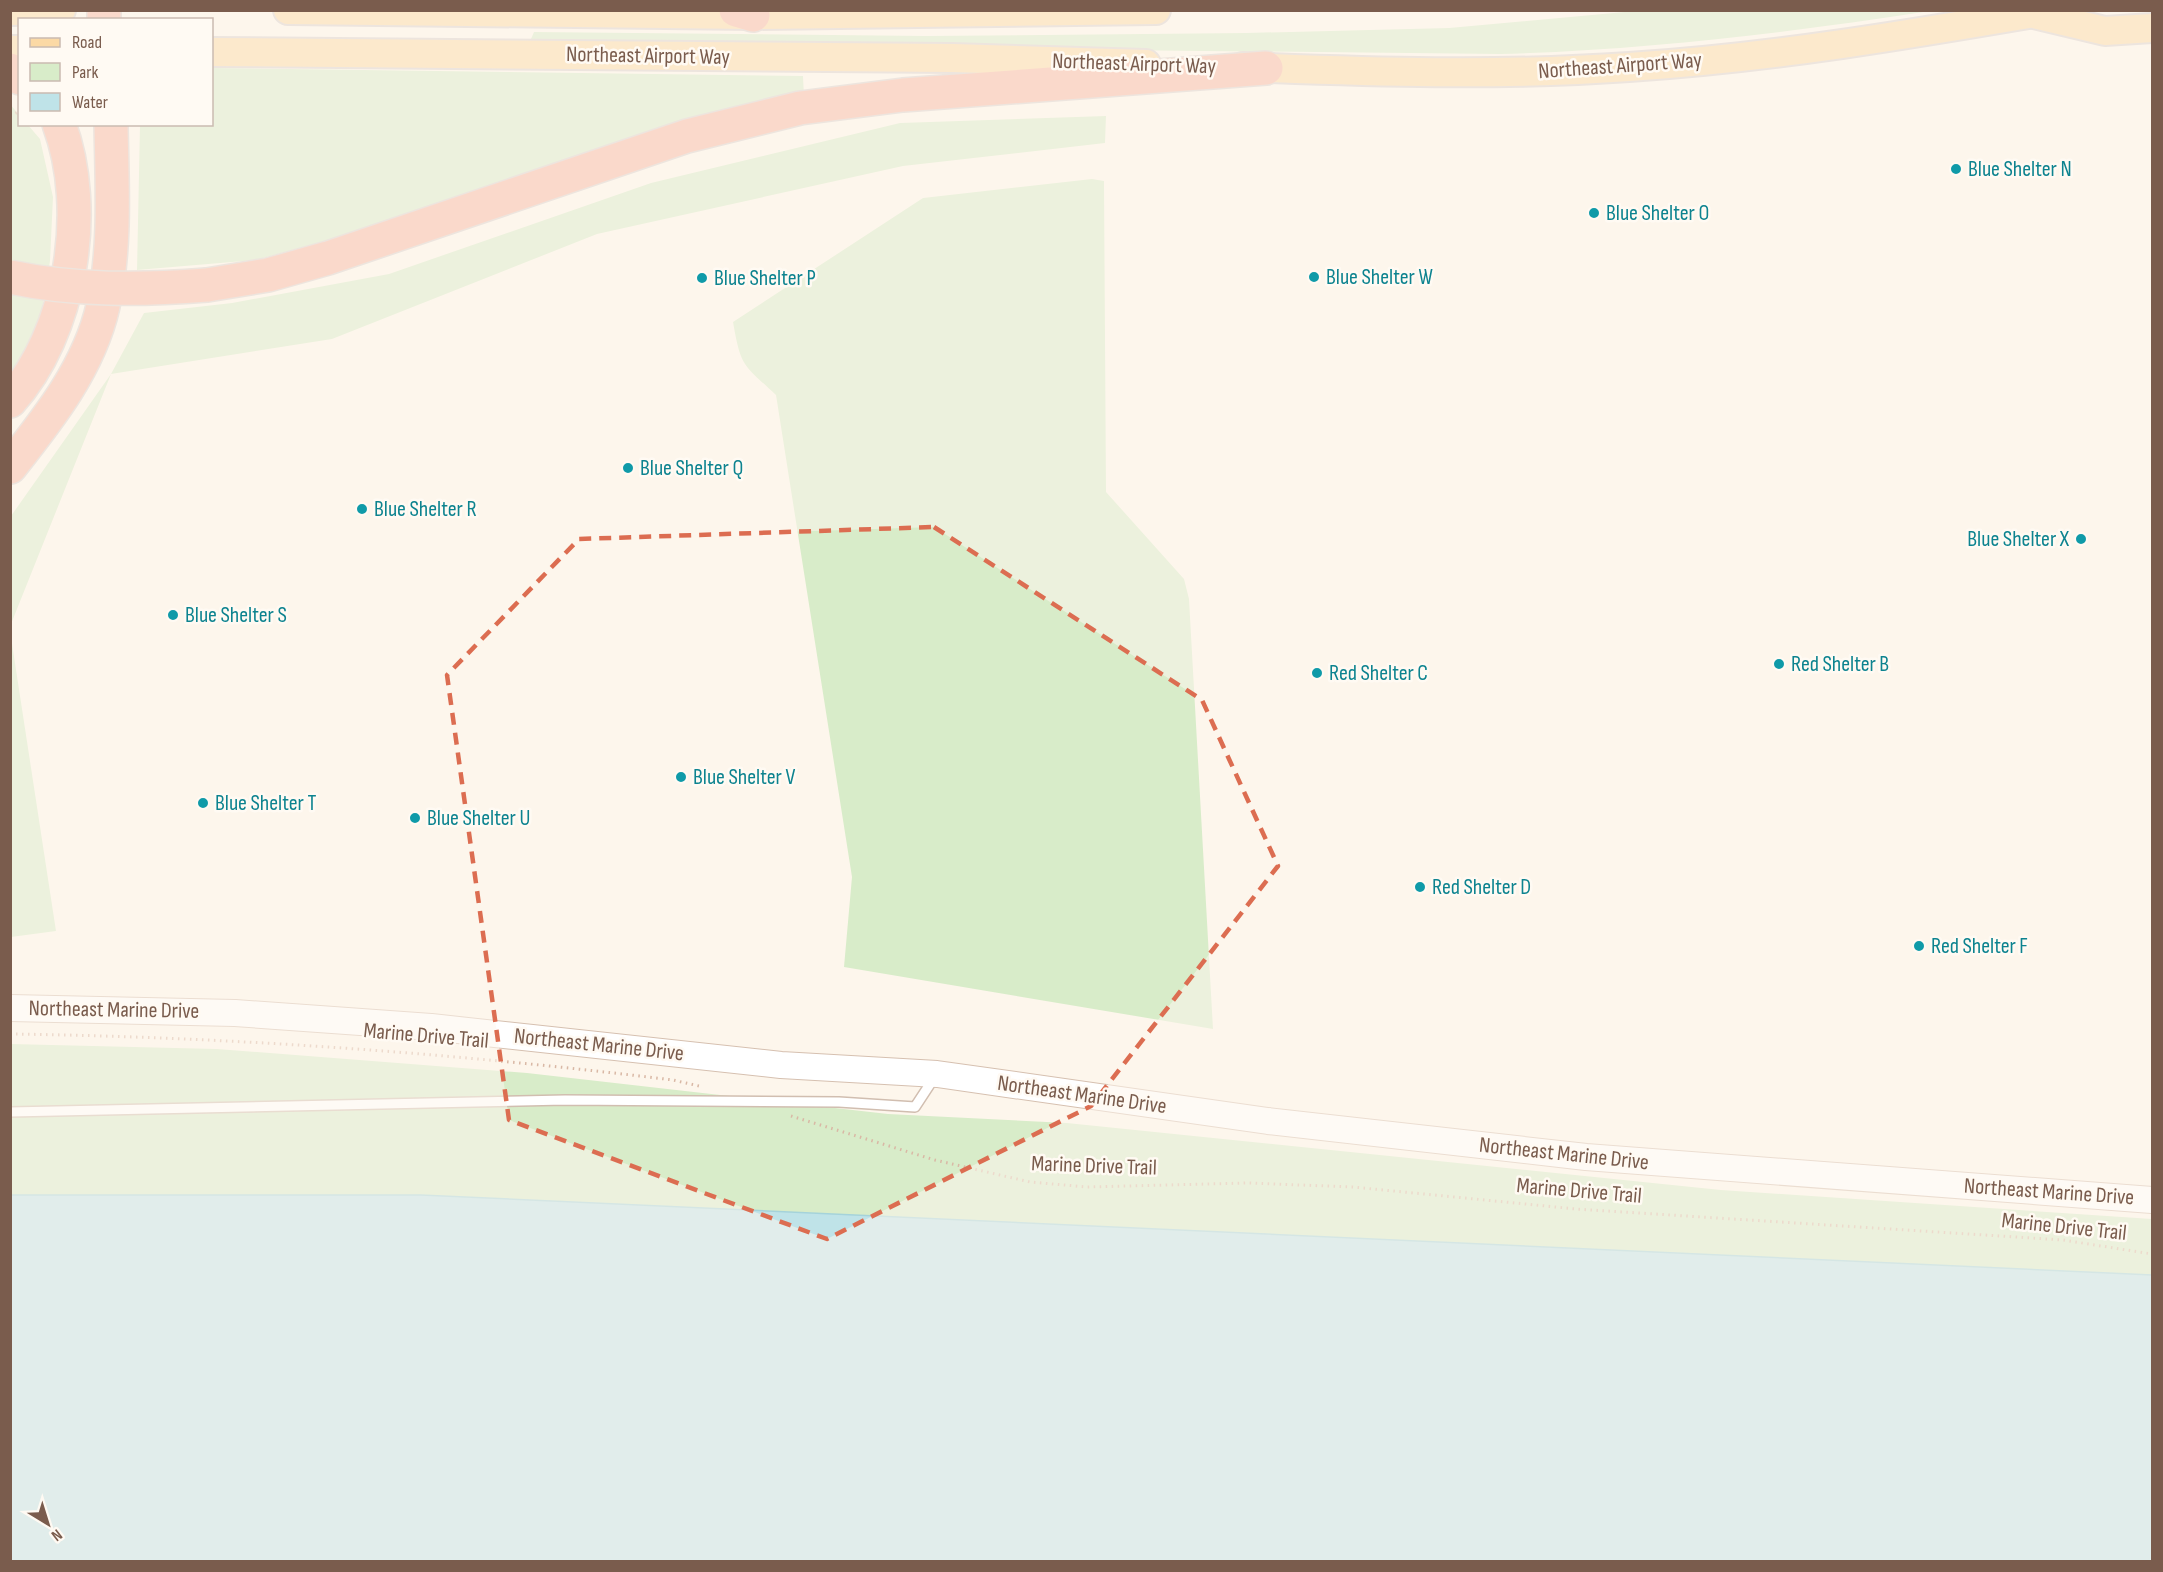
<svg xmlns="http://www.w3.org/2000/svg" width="2163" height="1572" viewBox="0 0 2163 1572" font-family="'Sofia Sans Condensed',sans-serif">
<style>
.green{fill:#d8ecc9}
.water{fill:#bfe3e8;stroke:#a5d3da;stroke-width:1.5}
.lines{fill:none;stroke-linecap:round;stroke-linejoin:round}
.service-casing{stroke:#d1beb0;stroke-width:12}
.secondary-casing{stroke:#d6c0b0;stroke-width:28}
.primary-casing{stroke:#dad1cd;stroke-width:32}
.motorway-casing{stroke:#dad1cd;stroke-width:36}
.path{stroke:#d9b8a5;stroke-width:3;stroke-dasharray:1.5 4.5;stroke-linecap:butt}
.service{stroke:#fff;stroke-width:9}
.secondary{stroke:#fff;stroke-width:26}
.primary{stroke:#fbd9a5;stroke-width:28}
.motorway{stroke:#f7b7a3;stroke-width:33}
.motorway-bridge-casing{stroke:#dad1cd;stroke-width:36;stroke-linecap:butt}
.motorway-bridge{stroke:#f7b7a3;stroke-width:33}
.marked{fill:none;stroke:#dc6d51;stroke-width:4.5;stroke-dasharray:12 8;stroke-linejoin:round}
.culture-dot{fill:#0f9aa8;stroke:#fffaf3;stroke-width:2}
.labels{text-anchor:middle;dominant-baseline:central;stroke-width:5;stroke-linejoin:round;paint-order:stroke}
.street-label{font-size:22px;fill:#7a5c4d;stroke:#fffaf3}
.culture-label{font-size:22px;fill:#0d838f;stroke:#fffaf3;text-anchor:start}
</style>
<rect width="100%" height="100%" fill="#fdf6ec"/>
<g class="green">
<path d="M1646,10L1930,11C1787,33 1645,50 1500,54L534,44L531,39L534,32L926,36L1246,33L1449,28Z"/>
<path d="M212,68L803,76L804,97L767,104L608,145L375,227L256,260L137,270L140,125L212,124Z"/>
<path d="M10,104L19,115L20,124L28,125L40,139L53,197L50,261L41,315L17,365L11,373Z"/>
<path d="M1106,116L1105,143L903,166L597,234L332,339L111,374L11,624V516L111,374L144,313L232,303L389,274L651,183L900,123Z"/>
<path d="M1092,179L1104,181L1106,492L1184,579L1189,599L1213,1029L844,967L852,877L776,395C743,364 741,368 733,322L923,198Z"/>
<path d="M11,637L56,931L11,937H10Z"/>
<path d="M11,1044L217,1049L527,1073L888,1114L1067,1123L1721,1190L2152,1219V1275L421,1195H11Z"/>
</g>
<path class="water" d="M11,1195H421L2152,1275V1561H11Z"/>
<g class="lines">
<g class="service-casing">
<path id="service" d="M10,1112L565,1100L839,1102L915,1107L934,1078"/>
</g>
<g class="secondary-casing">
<path id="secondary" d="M10,1008L235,1013L431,1027L781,1065L937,1074L1268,1121L1586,1157L2152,1200"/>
</g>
<g class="primary-casing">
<g id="primary">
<path d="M288,10L753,15L1156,10"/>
<path d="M10,11L61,10"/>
<path d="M2034,14L2105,31L2152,28"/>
<path d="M10,50H20"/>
<path d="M212,52L953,58L1146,64"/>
<path d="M1243,67C1371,72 1500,76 1629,67C1771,58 1912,34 2052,10"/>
</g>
</g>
<g class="motorway-casing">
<g id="motorway">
<path d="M104,10V20"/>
<path d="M736,10L753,15"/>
<path d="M10,70L20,78"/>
<path d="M207,285L268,275L328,258L687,136L800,108L903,95L1266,68"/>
<path d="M10,401C71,333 91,210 59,124"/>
<path d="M10,467C48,419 89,368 103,306C116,247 112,185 111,124"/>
</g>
</g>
<g class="path">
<path d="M10,116L20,111"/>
<path d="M10,1034C233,1037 453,1053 673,1080L699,1086"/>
<path d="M791,1116L935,1160L1030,1182L1087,1187L1248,1183L1353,1187L1576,1209L2063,1240L2152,1254"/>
</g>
<use href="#service" class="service"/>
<use href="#secondary" class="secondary"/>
<use href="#primary" class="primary"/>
<use href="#motorway" class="motorway"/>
<g class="motorway-bridge-casing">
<path id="motorway-bridge" d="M10,277C76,291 141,290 207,285"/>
</g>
<use href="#motorway-bridge" class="motorway-bridge"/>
</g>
<path d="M0 0H2163V1572H0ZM934,527L1202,700L1278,866L1091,1106L827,1239L509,1120L447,675L579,539Z" fill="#fdf6ec" fill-opacity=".55" fill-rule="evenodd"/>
<path class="marked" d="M934,527L1202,700L1278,866L1091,1106L827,1239L509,1120L447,675L579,539Z"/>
<g class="culture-dot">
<circle cx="1956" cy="169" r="6"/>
<circle cx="1594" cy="213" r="6"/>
<circle cx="1314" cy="277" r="6"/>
<circle cx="702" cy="278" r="6"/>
<circle cx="628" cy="468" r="6"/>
<circle cx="362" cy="509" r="6"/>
<circle cx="2081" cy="539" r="6"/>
<circle cx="173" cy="615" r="6"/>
<circle cx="1779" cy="664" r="6"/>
<circle cx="1317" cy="673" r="6"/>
<circle cx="681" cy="777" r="6"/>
<circle cx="203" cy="803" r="6"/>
<circle cx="415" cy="818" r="6"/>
<circle cx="1420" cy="887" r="6"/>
<circle cx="1919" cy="946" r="6"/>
</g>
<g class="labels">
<g class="street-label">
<text transform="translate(648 56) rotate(1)">Northeast Airport Way</text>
<text transform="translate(1134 64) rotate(2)">Northeast Airport Way</text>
<text transform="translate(1620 66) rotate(-4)">Northeast Airport Way</text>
<text transform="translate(114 1010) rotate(1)">Northeast Marine Drive</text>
<text transform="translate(426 1036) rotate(5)">Marine Drive Trail</text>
<text transform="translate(599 1045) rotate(6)">Northeast Marine Drive</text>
<text transform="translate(1082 1095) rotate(8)">Northeast Marine Drive</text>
<text transform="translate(1564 1154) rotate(6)">Northeast Marine Drive</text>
<text transform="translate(1094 1166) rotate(2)">Marine Drive Trail</text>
<text transform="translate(1579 1191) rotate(5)">Marine Drive Trail</text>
<text transform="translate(2049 1192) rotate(4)">Northeast Marine Drive</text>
<text transform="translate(2064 1227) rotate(6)">Marine Drive Trail</text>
</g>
<g class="culture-label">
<text x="1968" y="169">Blue Shelter N</text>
<text x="1606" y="213">Blue Shelter O</text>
<text x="1326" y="277">Blue Shelter W</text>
<text x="714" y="278">Blue Shelter P</text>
<text x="640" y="468">Blue Shelter Q</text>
<text x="374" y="509">Blue Shelter R</text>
<text x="2069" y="539" text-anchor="end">Blue Shelter X</text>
<text x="185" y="615">Blue Shelter S</text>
<text x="1791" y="664">Red Shelter B</text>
<text x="1329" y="673">Red Shelter C</text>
<text x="693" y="777">Blue Shelter V</text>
<text x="215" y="803">Blue Shelter T</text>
<text x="427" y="818">Blue Shelter U</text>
<text x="1432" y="887">Red Shelter D</text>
<text x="1931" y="946">Red Shelter F</text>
</g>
</g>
<rect width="2163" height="1572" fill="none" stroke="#7a5c4d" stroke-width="24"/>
<rect x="18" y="18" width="195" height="108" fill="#fffaf3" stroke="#cabbb1" stroke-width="1.5"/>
<rect x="30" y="38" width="30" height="9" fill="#fbd9a5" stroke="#cabbb1" stroke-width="1.5"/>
<text x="72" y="48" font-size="18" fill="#7a5c4d">Road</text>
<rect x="30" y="63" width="30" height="18" fill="#d8ecc9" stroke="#cabbb1" stroke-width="1.5"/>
<text x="72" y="78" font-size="18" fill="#7a5c4d">Park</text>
<rect x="30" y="93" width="30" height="18" fill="#bfe3e8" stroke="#cabbb1" stroke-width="1.5"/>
<text x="72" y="108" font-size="18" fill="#7a5c4d">Water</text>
<g transform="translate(48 1524) rotate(142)" stroke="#fffaf3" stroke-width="4.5" paint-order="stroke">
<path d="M0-4.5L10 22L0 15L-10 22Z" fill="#7a5c4d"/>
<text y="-9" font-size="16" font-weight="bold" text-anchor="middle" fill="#7a5c4d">N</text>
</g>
</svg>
